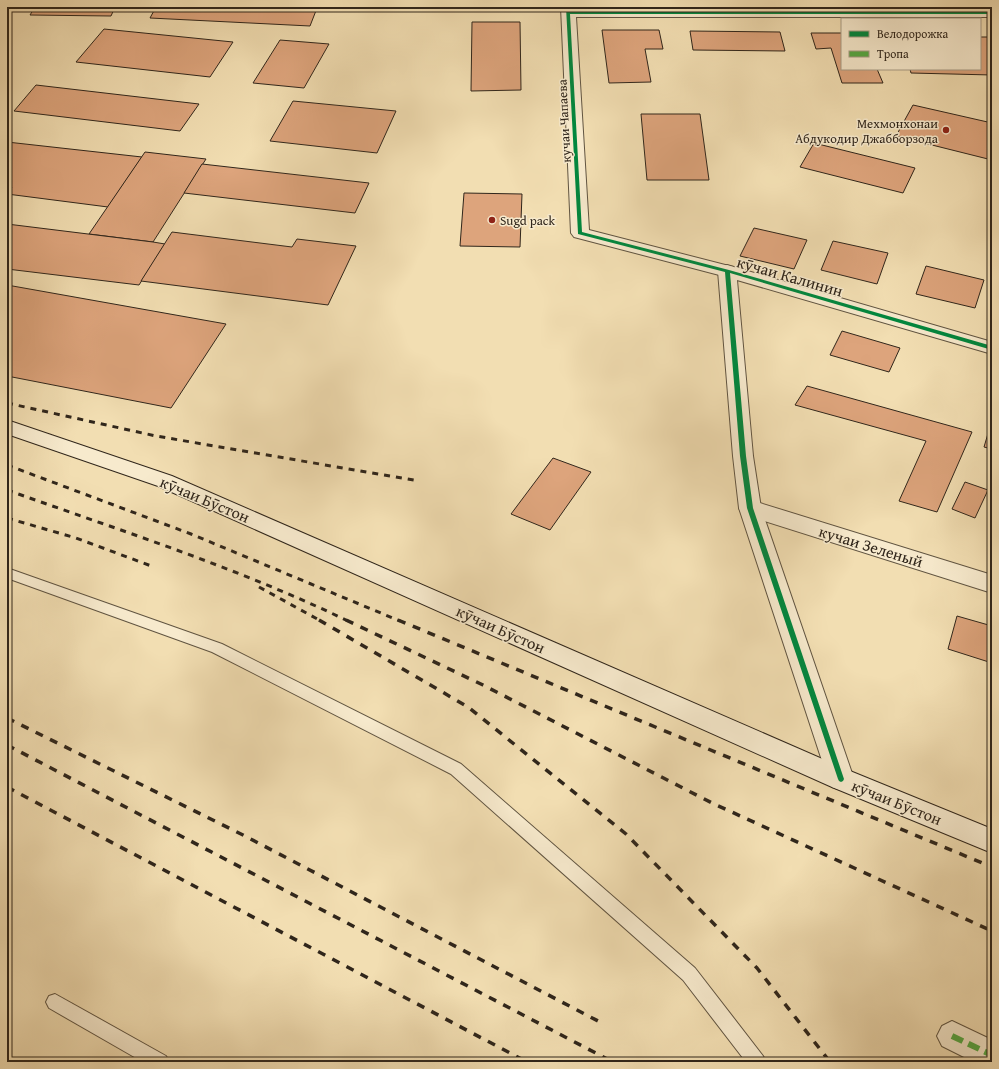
<svg xmlns="http://www.w3.org/2000/svg" width="999" height="1069" viewBox="0 0 999 1069" font-family="'Gentium Book Plus',serif">
<style>
.building{fill:#dda47c;stroke:#30261b}
.lines{fill:none;stroke-linecap:round;stroke-linejoin:round}
.service-casing{stroke:#605441;stroke-width:2}
.minor-casing{stroke:#605441;stroke-width:2}
.tertiary-casing{stroke:#605441;stroke-width:2}
.secondary-casing{stroke:#30261b;stroke-width:2}
.service{fill:#f7eacd;fill-rule:evenodd}
.minor{fill:#f7eacd;fill-rule:evenodd}
.tertiary{fill:#f7eacd;fill-rule:evenodd}
.secondary{fill:#f7eacd;fill-rule:evenodd}
.rail-far1{stroke:#30261b;stroke-width:3;stroke-dasharray:6 6;stroke-linecap:butt}
.rail{stroke:#30261b;stroke-width:3.5;stroke-dasharray:8 8;stroke-linecap:butt}
.quiet{stroke:#54aa43;stroke-width:6;stroke-dasharray:12 6;stroke-linecap:butt}
.cycleway-casing{stroke:#f7eacd;stroke-width:2}
.cycleway{fill:#00873e;fill-rule:evenodd}
.poi-dot{fill:#8f2418;stroke:#f7eacd;stroke-width:1.5}
.labels{text-anchor:middle;dominant-baseline:central;stroke-width:3;stroke-linejoin:round;paint-order:stroke}
.far-street-label{font-size:13px;fill:#30261b;stroke:#f7eacd}
.far-poi-label{font-size:13px;fill:#30261b;stroke:#f7eacd;text-anchor:end}
.street-label{font-size:16px;fill:#30261b;stroke:#f7eacd}
</style>
<rect width="100%" height="100%" fill="#f2deb2"/>
<filter id="stains"><feTurbulence type="fractalNoise" baseFrequency=".005" numOctaves="4"/><feColorMatrix values="0 0 0 0 .2 0 0 0 0 .09 0 0 0 0 .02 0 0 0 .5 -.17"/></filter>
<radialGradient id="worn" r=".72"><stop offset=".6" stop-color="#630" stop-opacity="0"/><stop offset="1" stop-color="#630" stop-opacity=".3"/></radialGradient>
<g class="building">
<path d="M35,7H115L111,16L30,15Z"/>
<path d="M156,7H290L317,8L310,26L150,18Z"/>
<path d="M472,22H520L521,90L471,91Z"/>
<path d="M104,29L233,42L210,77L76,62Z"/>
<path d="M602,30H659L663,49H645L651,82L609,83Z"/>
<path d="M690,31L780,32L785,51L693,50Z"/>
<path d="M811,33H842V69H877L883,83H842L831,48L816,49Z"/>
<path d="M980,37H992V75L911,73L910,69H980Z"/>
<path d="M280,40L329,44L304,88L253,83Z"/>
<path d="M36,85L199,104L180,131L14,111Z"/>
<path d="M293,101L396,111L377,153L270,141Z"/>
<path d="M913,105L992,123V160L896,136Z"/>
<path d="M641,114H700L709,180H647Z"/>
<path d="M7,142L142,157L108,207L7,194L12,187H7Z"/>
<path d="M814,143L915,168L903,193L800,167Z"/>
<path d="M145,152L206,159L153,242L89,234Z"/>
<path d="M202,164L369,183L355,213L184,193Z"/>
<path d="M464,193L522,194L520,247L460,246Z"/>
<path d="M7,224L153,242L165,244L139,285L7,269Z"/>
<path d="M754,228L807,240L794,269L740,256Z"/>
<path d="M172,232L292,247L297,239L356,246L328,305L141,281Z"/>
<path d="M833,241L888,253L877,284L821,270Z"/>
<path d="M926,266L984,280L975,308L916,294Z"/>
<path d="M7,285L226,324L171,408L7,376Z"/>
<path d="M842,331L900,348L889,372L830,355Z"/>
<path d="M807,386L972,432L937,512L899,501L926,441L795,405Z"/>
<path d="M992,420V449L984,447Z"/>
<path d="M553,458L591,472L550,530L511,514Z"/>
<path d="M965,482L988,490L975,518L952,509Z"/>
<path d="M957,616L992,626V663L948,649Z"/>
</g>
<g class="lines">
<g class="service-casing">
<g id="service">
<path d="M7,568L222,644L461,764L695,968L763,1056L766,1062H746L683,980L451,774L212,652L7,578Z"/>
<path d="M55,994L166,1056L169,1062H143L49,1008L46,1002L49,996Z"/>
</g>
</g>
<g class="minor-casing">
<g id="minor">
<path d="M561,7H575V9H992V17H576L589,230L733,267L736,271L733,275L727,277L574,237L571,233Z"/>
<path d="M750,500L992,575V593L742,514L739,508L742,502Z"/>
<path d="M952,1021L992,1040V1062H974L942,1046L937,1036L942,1026Z"/>
</g>
</g>
<g class="tertiary-casing">
<path id="tertiary" d="M727,265L992,342V354L737,280L753,456L761,508L854,779L850,787L841,790L832,787L828,779L739,508L733,456L718,271L721,267Z"/>
</g>
<g class="secondary-casing">
<path id="secondary" d="M7,420L172,476L850,771L992,829V853L832,787L158,486L7,434Z"/>
</g>
<use href="#service" class="service"/>
<use href="#minor" class="minor"/>
<use href="#tertiary" class="tertiary"/>
<use href="#secondary" class="secondary"/>
<g class="rail-far1">
<path d="M7,403L156,436L419,481"/>
<path d="M7,465L191,534L400,621"/>
<path d="M7,490C122,531 238,568 348,621"/>
<path d="M7,518L76,538L154,567"/>
<path d="M259,587L321,621"/>
</g>
<g class="rail">
<path d="M319,620L468,707L626,834L757,968L830,1062"/>
<path d="M346,620L483,685L712,803L992,931"/>
<path d="M398,620L992,867"/>
<path d="M7,718L243,835L598,1021"/>
<path d="M7,745L611,1061"/>
<path d="M7,787L527,1062"/>
</g>
<path class="quiet" d="M952,1036L992,1055"/>
<g class="cycleway-casing">
<path id="cycleway" d="M566,7H570V12H992V14H570L582,232L729,270L992,346V350L730,273L746,456L753,508L844,779L843,781L841,782L839,781L838,779L747,508L740,456L725,272L578,234V233Z"/>
</g>
<use href="#cycleway" class="cycleway"/>
</g>
<g class="poi-dot">
<circle cx="946" cy="130" r="4"/>
<circle cx="492" cy="220" r="4"/>
</g>
<g class="labels">
<g class="far-street-label">
<text transform="translate(564 121) rotate(-93)">кучаи Чапаева</text>
</g>
<g class="far-poi-label">
<text x="938" y="123">Мехмонхонаи<tspan x="938" dy="15">Абдукодир Джабборзода</tspan></text>
<text x="500" y="220" text-anchor="start">Sugd pack</text>
</g>
<g class="street-label">
<text transform="translate(790 276) rotate(16)">кӯчаи Калинин</text>
<text transform="translate(205 499) rotate(23)">кӯчаи Бӯстон</text>
<text transform="translate(871 546) rotate(17)">кучаи Зеленый</text>
<text transform="translate(501 629) rotate(24)">кӯчаи Бӯстон</text>
<text transform="translate(897 802) rotate(22)">кӯчаи Бӯстон</text>
</g>
</g>
<rect width="999" height="1069" fill="none" stroke="#f2deb2" stroke-width="24"/>
<rect x="8" y="8" width="983" height="1053" fill="none" stroke="#30261b" stroke-width="2"/>
<rect x="12" y="12" width="975" height="1045" fill="none" stroke="#30261b"/>
<rect x="841" y="18" width="140" height="52" fill="#f7eacd" stroke="#a79c86"/>
<rect x="849" y="31" width="20" height="6" fill="#00873e" stroke="#a79c86"/>
<text x="877" y="38" font-size="12" fill="#30261b">Велодорожка</text>
<rect x="849" y="51" width="20" height="6" fill="#54aa43" stroke="#a79c86"/>
<text x="877" y="58" font-size="12" fill="#30261b">Тропа</text>
<rect width="100%" height="100%" filter="url(#stains)"/>
<rect width="100%" height="100%" fill="url(#worn)"/>
</svg>
